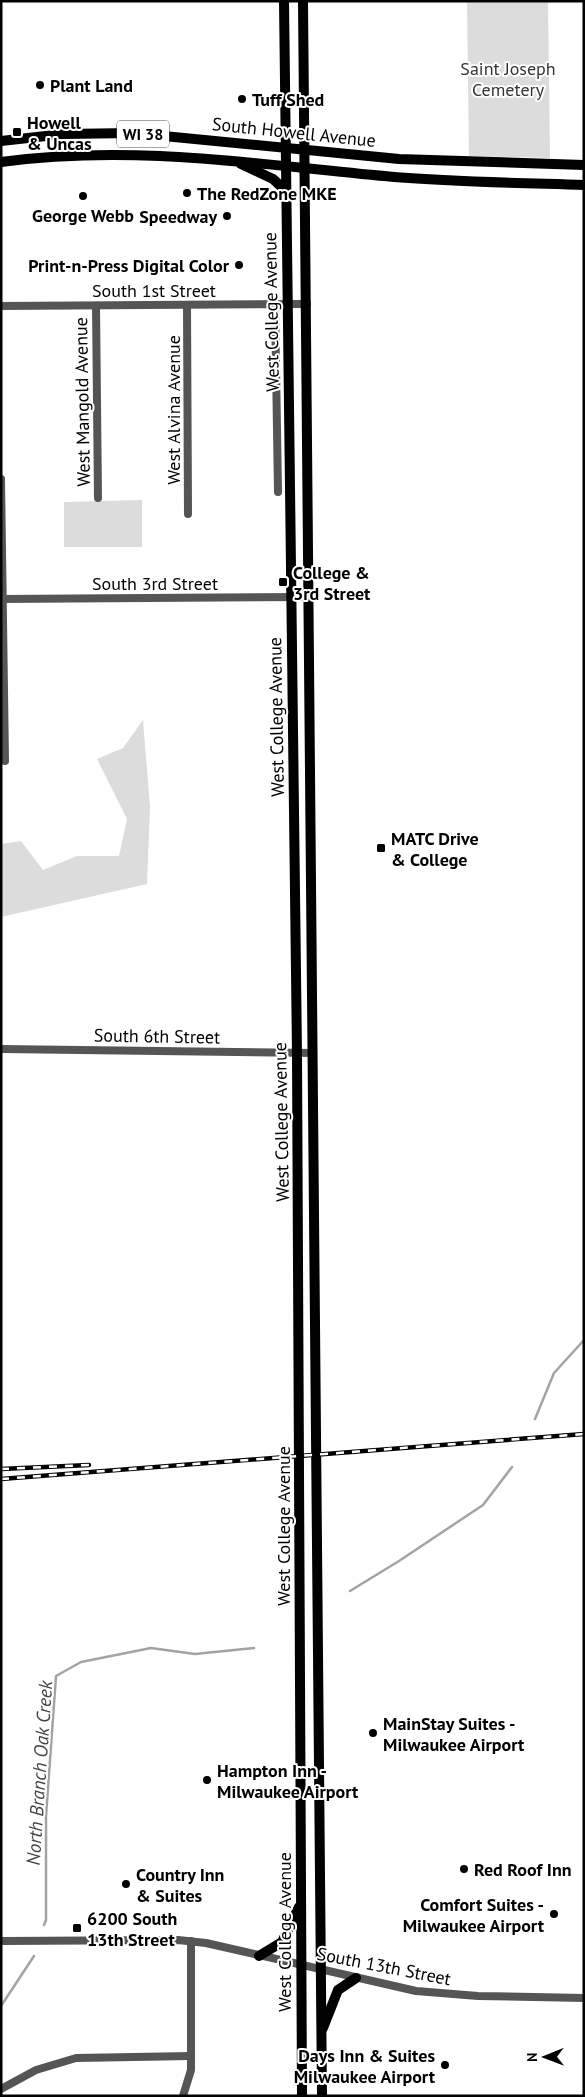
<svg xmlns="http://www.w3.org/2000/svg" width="585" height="2097" viewBox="0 0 585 2097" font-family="'PT Sans',sans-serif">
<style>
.green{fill:#dcdcdc}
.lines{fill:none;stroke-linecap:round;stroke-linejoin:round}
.stream{stroke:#a3a3a3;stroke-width:2.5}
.minor{stroke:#555;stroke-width:8}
.major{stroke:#000;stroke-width:10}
.rail-casing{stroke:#000;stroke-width:4.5}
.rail{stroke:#fff;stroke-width:2.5;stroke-dasharray:8;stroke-linecap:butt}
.poi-dot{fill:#000;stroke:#fff;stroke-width:2}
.labels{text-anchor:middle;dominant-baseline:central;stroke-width:4;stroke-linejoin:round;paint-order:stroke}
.shield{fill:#fff;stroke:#4c4c4c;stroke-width:1}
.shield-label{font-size:16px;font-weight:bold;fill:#000}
.park-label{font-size:18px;fill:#333;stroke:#fff}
.poi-label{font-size:18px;font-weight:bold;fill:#000;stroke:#fff;text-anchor:start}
.street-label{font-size:18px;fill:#000;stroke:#fff}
.water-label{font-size:19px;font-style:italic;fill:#444;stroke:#fff}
</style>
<rect width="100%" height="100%" fill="#fff"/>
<g class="green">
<path d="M467,1H548L550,158L469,156Z"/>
<path d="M142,500V547H64V502Z"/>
<path d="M143,720L150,807L147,884L1,917V844L21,841L43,870L77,856H119L127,819L97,759L123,748Z"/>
</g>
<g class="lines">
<g class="stream">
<path d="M535,1419L554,1373L584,1340"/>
<path d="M350,1591L399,1561L483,1505L512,1467"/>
<path d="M44,1925L46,1920V1816L56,1676L81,1662L151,1648L195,1654L254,1648"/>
<path d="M1,2006L34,1956"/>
</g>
<g class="minor">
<path d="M275,304L278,492"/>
<path d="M187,305L188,514"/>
<path d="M1,306L307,304"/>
<path d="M96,306L98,498"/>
<path d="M1,479L5,761"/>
<path d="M1,599L309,597"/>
<path d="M1,1049L313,1053"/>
<path d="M1,1941L178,1940L206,1943L416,1991L478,1996L584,1998"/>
<path d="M1,2089L36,2070L76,2058L191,2056"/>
<path d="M183,2096L191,2070V1941"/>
</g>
<g class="major">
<path d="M284,1L297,1054L302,2096"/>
<path d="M303,1L322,2096"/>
<path d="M1,141L64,134L133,133L399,159L584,165"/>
<path d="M1,162C135,144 261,165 394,177C457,182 521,183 584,185"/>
<path d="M241,164L273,179L285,190"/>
<path d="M259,1956L282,1942L299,1907"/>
<path d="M323,2028L338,1990L356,1978"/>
</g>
<g class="rail-casing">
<g id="rail">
<path d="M1,1469L89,1465"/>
<path d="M1,1479L584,1434"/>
</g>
</g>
<use href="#rail" class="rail"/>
</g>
<g class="poi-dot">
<circle cx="40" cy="85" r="5"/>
<circle cx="242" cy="99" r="5"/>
<rect x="12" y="127" width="10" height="10" rx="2.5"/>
<circle cx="187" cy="193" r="5"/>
<circle cx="83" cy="196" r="5"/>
<circle cx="227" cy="216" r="5"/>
<circle cx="239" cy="265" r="5"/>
<rect x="278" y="577" width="10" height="10" rx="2.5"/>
<rect x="376" y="843" width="10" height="10" rx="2.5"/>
<circle cx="373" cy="1733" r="5"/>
<circle cx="207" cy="1780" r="5"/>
<circle cx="464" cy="1869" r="5"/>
<circle cx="126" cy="1884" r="5"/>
<circle cx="554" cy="1914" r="5"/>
<rect x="72" y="1923" width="10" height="10" rx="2.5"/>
<circle cx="445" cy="2065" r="5"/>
</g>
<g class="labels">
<rect class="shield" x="117" y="120.5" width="52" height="27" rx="4"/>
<g class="shield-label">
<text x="143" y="134">WI 38</text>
</g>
<g class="park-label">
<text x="508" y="68">Saint Joseph<tspan x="508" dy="21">Cemetery</tspan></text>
</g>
<g class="poi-label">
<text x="50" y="85">Plant Land</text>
<text x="252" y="99">Tuff Shed</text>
<text x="27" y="122">Howell<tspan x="27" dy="21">&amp; Uncas</tspan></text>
<text x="197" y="193">The RedZone MKE</text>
<text x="83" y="215" text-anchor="middle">George Webb</text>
<text x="217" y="216" text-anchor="end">Speedway</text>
<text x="229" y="265" text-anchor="end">Print-n-Press Digital Color</text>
<text x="293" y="572">College &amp;<tspan x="293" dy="21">3rd Street</tspan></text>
<text x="391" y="838">MATC Drive<tspan x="391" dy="21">&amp; College</tspan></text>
<text x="383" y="1723">MainStay Suites -<tspan x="383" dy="21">Milwaukee Airport</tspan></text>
<text x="217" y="1770">Hampton Inn -<tspan x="217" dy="21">Milwaukee Airport</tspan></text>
<text x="474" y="1869">Red Roof Inn</text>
<text x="136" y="1874">Country Inn<tspan x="136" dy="21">&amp; Suites</tspan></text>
<text x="544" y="1904" text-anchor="end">Comfort Suites -<tspan x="544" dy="21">Milwaukee Airport</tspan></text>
<text x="87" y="1918">6200 South<tspan x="87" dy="21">13th Street</tspan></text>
<text x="435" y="2055" text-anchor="end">Days Inn &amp; Suites<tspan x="435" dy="21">Milwaukee Airport</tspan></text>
</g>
<g class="street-label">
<text transform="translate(294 132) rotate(6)">South Howell Avenue</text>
<text x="154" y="290">South 1st Street</text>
<text transform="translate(271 312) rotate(-91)">West College Avenue</text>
<text transform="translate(82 402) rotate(-91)">West Mangold Avenue</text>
<text transform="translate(173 410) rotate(-90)">West Alvina Avenue</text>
<text x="155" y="583">South 3rd Street</text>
<text transform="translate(276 717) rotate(-91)">West College Avenue</text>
<text transform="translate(157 1036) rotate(1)">South 6th Street</text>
<text transform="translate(281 1122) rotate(-91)">West College Avenue</text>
<text transform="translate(283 1526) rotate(-90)">West College Avenue</text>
<text transform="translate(284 1932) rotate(-90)">West College Avenue</text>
<text transform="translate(384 1966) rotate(11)">South 13th Street</text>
</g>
<g class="water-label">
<text transform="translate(39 1773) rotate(-86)">North Branch Oak Creek</text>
</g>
</g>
<rect width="585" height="2097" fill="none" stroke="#000000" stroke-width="5"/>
<g transform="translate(545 2057) rotate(269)" stroke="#ffffff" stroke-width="4" paint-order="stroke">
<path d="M0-4L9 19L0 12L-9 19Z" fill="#000000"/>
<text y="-8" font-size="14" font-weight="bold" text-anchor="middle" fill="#000000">N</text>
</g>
</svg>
